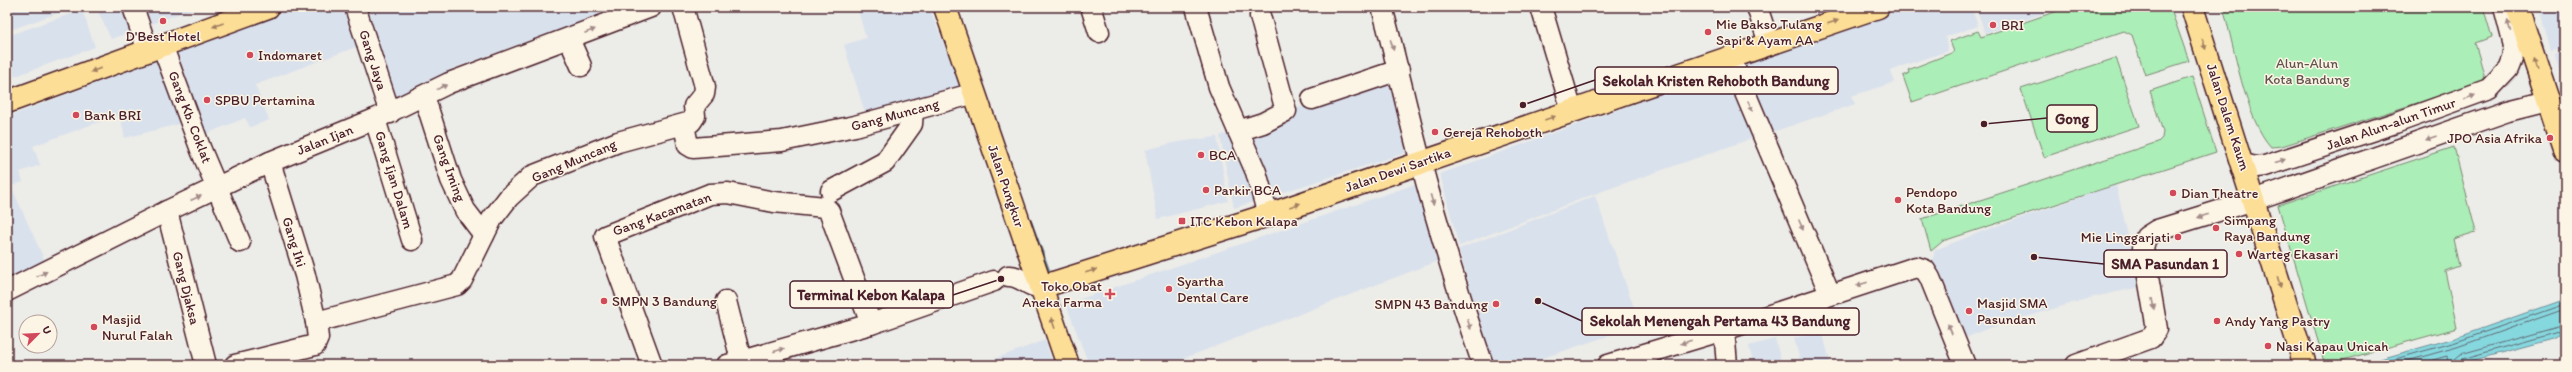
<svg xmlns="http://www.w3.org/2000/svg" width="2572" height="372" viewBox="0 0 2572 372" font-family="Itim,sans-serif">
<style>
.built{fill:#d9e1ec}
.green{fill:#aceeb7;stroke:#7b8671}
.water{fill:#86d8df;stroke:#6e8e97}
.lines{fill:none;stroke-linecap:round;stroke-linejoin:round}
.shore{stroke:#626973;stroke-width:1}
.stream{stroke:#6e8e97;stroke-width:4.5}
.minor-casing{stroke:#4a1f2b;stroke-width:23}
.major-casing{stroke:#4a1f2b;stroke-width:25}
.minor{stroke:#fcf5e5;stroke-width:20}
.major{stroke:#fcde96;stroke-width:22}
.oneway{fill:#a37e60}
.oneway2{fill:#a38a88}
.poi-dot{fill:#d1495b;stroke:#fcf5e5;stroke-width:1.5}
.labels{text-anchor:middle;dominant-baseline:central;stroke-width:3;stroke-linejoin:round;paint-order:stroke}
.poi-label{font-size:14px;fill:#4a1f2b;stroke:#fcf5e5;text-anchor:start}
.street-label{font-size:14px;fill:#4a1f2b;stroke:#fcf5e5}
.park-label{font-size:14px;fill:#62534e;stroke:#fcf5e5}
.leader{fill:none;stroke:#4a1f2b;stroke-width:1.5}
.callout-dot{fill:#4a1f2b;stroke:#fcf5e5;stroke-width:1.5}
.callout{fill:#fcf5e5;stroke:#4a1f2b;stroke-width:1.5}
.callout-label{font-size:15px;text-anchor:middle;font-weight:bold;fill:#4a1f2b}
</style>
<rect width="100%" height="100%" fill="#ecece8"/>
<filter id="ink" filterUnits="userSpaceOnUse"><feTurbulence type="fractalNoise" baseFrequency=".025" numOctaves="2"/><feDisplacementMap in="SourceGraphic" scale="8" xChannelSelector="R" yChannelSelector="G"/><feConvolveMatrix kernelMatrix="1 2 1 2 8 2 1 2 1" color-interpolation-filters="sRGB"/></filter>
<g filter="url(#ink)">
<g class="built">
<path d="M7,7H75L7,31Z"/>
<path d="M96,7H197L111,39Z"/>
<path d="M298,7H623L454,68L417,89L387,111L369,42L255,85L269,120L250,127L245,118L198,137L171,54Z"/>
<path d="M857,7H929L963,93L867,119L844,45L866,38Z"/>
<path d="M1906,7H1971L1978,26L1945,37L1948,51L1890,70L1895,82L1851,96L1855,104L1772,132L1744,63Z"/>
<path d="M1976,7H2063L1985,33Z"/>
<path d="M2539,7H2565V46L2551,51Z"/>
<path d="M82,10L95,47L7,79V36Z"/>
<path d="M2565,50V92L2555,53Z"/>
<path d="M163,58L186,122L125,138L120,114L33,146L40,165L20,172L23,182L11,186L47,266L7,284V117Z"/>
<path d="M1728,70L1753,138L1594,194L1459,246L1440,174Z"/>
<path d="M1390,75L1414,150L1234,208L1220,136Z"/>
<path d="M1217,137L1228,201L1158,219L1145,150L1178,142Z"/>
<path d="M1416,184L1438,261L1166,365H1089L1066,304Z"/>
<path d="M2116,185L2140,287L2089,298L1986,329L1963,339L1932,263L1935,250L1986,230Z"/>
<path d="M1595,196L1640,325L1522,365H1491L1459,249Z"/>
<path d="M1822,331L1831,365H1798L1801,364L1794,338Z"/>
<path d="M1775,339L1782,365H1754L1749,346Z"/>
<path d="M1045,340L1053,365H979Z"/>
</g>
<g class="green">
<path d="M2069,7H2170L2189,61L2145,75L2132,35L2124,31L1912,102L1903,76L1909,73L1908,70L1954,52L1950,41L1978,31L1981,37Z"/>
<path d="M2223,7H2483L2492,37L2475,43L2484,74L2483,79L2477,84L2282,146L2271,147C2245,119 2234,45 2223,7Z"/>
<path d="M2116,58L2139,126L2044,157L2021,89Z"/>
<path d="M2192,77L2216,152L1943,241L1931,251L1922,219L2158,142L2162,138L2163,132L2150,91Z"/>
<path d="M2454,147L2476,232L2453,239L2459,266L2445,271L2457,328L2325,365L2278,205Z"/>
</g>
<path class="water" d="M2565,299V333L2552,339L2456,365H2359L2455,338Z"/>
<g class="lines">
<g class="shore">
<path d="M2374,365L2456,342L2565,304"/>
<path d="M2393,365L2457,347L2565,309"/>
<path d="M2415,365L2447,356L2448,365"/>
<path d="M2454,365L2455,359L2461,354L2565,325"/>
<path d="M2459,365L2462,359L2565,330"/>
</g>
<path class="stream" d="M1030,222L1050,276"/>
<g class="minor-casing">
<g id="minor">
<path d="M133,7L148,51"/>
<path d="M355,7L390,113"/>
<path d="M1091,7L1099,32"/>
<path d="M1196,7L1219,87L1256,172L1268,215"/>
<path d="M1382,7C1396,59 1407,111 1421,163C1439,231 1460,298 1483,365"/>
<path d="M1541,7L1572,111"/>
<path d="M1757,7L1769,43"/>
<path d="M569,39L581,66"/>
<path d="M162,45L201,150L240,242"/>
<path d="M1730,57L1830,294"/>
<path d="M424,96L451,180L465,210L484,235"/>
<path d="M1312,99L1399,70"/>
<path d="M375,119L412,240"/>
<path d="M684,125L688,145L693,148L782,141L855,126L975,93"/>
<path d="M1238,131L1263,123L1286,111L1260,16"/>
<path d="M270,162L305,275L316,322"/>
<path d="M2243,164L2256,167L2265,166L2395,123L2489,89L2508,69L2512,59L2514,46L2504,7"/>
<path d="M831,191L885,162L912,124L913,111"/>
<path d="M167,211L206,365"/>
<path d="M1008,276C1021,275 1028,288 1041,287"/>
<path d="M7,291L167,211L270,162L375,119L449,83L651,7"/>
<path d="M726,301L741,360"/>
<path d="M1724,330L1727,365"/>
<path d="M235,365L315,345L318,338L316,322L457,285L462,280L492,219L509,197L532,176L618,142L691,122L695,116L694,106L704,94L705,87L683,7"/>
<path d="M652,365L605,236L710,194L728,193L774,202L825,207L829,211L871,324"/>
<path d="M727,365L871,324L994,281"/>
<path d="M1608,365L1724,330L1916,267L1925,270L1930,278L1965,365"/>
<path d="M2076,365L2151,338L2157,329L2143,248L2146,237L2157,230L2254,200L2508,111L2548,101"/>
</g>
</g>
<g class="major-casing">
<g id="major">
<path d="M945,7L1068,365"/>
<path d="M2192,7L2305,365"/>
<path d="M2517,7L2565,151"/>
<path d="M7,102L268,7"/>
<path d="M1041,287L1268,215L1878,7"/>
</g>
</g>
<use href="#minor" class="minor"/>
<use href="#major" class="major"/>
</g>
<defs><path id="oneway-solid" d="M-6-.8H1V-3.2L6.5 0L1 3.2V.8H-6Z"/></defs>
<g class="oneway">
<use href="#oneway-solid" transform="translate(1833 22) rotate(-18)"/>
<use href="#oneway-solid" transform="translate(218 25) rotate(160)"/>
<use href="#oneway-solid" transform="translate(2204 44) rotate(72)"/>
<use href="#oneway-solid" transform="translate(2535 64) rotate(-108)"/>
<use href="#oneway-solid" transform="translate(96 70) rotate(160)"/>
<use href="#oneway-solid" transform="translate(1550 118) rotate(-19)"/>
<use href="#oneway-solid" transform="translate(1295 205) rotate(-19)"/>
<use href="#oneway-solid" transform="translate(1091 271) rotate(-18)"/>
<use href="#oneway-solid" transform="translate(2279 282) rotate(73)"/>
<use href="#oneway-solid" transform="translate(1053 323) rotate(-109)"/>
</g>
<g class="oneway2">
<use href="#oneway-solid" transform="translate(2509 26) rotate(-105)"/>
<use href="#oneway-solid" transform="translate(590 31) rotate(-21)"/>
<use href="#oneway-solid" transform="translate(1392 45) rotate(74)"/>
<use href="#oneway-solid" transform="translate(442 87) rotate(-26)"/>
<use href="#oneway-solid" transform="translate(2470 97) rotate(-20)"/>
<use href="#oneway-solid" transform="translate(1750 106) rotate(67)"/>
<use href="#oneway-solid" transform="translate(2431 138) rotate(160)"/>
<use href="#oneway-solid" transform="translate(2280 161) rotate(-18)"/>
<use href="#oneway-solid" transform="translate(196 198) rotate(-24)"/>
<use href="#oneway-solid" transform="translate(1432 200) rotate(74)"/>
<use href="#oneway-solid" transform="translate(2203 216) rotate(163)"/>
<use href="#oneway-solid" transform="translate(1801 225) rotate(67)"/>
<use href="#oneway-solid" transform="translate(42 274) rotate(-27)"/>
<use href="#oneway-solid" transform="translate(1862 284) rotate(162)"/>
<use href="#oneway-solid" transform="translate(2153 304) rotate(80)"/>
<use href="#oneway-solid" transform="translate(1469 324) rotate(71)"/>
<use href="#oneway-solid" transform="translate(1950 329) rotate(-112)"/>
<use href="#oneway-solid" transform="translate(1686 342) rotate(163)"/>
<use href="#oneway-solid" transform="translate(779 350) rotate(-16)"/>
</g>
</g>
<g class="poi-dot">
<circle cx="163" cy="21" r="4"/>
<circle cx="1993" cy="25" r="4"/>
<circle cx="1708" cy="32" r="4"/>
<circle cx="250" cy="55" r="4"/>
<circle cx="207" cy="100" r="4"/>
<circle cx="76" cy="115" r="4"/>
<circle cx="1435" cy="132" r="4"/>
<circle cx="2550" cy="138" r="4"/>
<circle cx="1201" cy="155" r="4"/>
<circle cx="1206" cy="190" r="4"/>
<circle cx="2173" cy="193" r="4"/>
<circle cx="1898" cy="200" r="4"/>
<rect x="1178" y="217" width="8" height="8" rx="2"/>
<circle cx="2216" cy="228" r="4"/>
<circle cx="2178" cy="237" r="4"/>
<circle cx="2239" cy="254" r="4"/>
<circle cx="1169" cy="289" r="4"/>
<path d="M1108 288h4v4h4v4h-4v4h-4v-4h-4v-4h4z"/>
<circle cx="604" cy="301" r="4"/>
<circle cx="1496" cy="304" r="4"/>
<circle cx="1969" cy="311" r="4"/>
<circle cx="2217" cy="321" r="4"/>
<circle cx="94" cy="327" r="4"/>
<circle cx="2268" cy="346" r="4"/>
</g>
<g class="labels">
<g class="poi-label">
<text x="1716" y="24">Mie Bakso Tulang<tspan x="1716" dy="16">Sapi &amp; Ayam AA</tspan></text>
<text x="2001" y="25">BRI</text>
<text x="163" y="36" text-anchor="middle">D'Best Hotel</text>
<text x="258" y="55">Indomaret</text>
<text x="215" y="100">SPBU Pertamina</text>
<text x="84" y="115">Bank BRI</text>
<text x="1443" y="132">Gereja Rehoboth</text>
<text x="2542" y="138" text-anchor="end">JPO Asia Afrika</text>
<text x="1209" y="155">BCA</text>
<text x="1214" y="190">Parkir BCA</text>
<text x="1906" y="192">Pendopo<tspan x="1906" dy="16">Kota Bandung</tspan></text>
<text x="2181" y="193">Dian Theatre</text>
<text x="2224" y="220">Simpang<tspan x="2224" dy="16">Raya Bandung</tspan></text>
<text x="1190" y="221">ITC Kebon Kalapa</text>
<text x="2170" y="237" text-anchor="end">Mie Linggarjati</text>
<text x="2247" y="254">Warteg Ekasari</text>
<text x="1177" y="281">Syartha<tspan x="1177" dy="16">Dental Care</tspan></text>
<text x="1102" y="286" text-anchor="end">Toko Obat<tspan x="1102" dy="16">Aneka Farma</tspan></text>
<text x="612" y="301">SMPN 3 Bandung</text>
<text x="1977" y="303">Masjid SMA<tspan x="1977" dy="16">Pasundan</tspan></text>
<text x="1488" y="304" text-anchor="end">SMPN 43 Bandung</text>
<text x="102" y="319">Masjid<tspan x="102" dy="16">Nurul Falah</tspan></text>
<text x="2225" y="321">Andy Yang Pastry</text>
<text x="2276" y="346">Nasi Kapau Unicah</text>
</g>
<g class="street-label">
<text transform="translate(373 60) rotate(72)">Gang Jaya</text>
<text transform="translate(895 115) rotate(-15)">Gang Muncang</text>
<text transform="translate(190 117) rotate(69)">Gang Kb. Coklat</text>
<text transform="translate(2228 117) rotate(72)">Jalan Dalem Kaum</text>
<text transform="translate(2391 124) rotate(-19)">Jalan Alun-alun Timur</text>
<text transform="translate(325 140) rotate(-22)">Jalan Ijan</text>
<text transform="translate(574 161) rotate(-23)">Gang Muncang</text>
<text transform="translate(449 168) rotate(70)">Gang Iming</text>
<text transform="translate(1398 170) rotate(-19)">Jalan Dewi Sartika</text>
<text transform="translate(394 180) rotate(73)">Gang Ijan Dalam</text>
<text transform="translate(1006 186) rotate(71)">Jalan Pungkur</text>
<text transform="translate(662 214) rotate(-20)">Gang Kacamatan</text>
<text transform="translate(294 242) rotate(73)">Gang Ihi</text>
<text transform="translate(186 288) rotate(76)">Gang Djaksa</text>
</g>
<g class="park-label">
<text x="2307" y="63">Alun-Alun<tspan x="2307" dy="16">Kota Bandung</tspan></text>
</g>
</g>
<path class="leader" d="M1523 105L1595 80M1984 124L2047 118M2034 257L2104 264M1001 279L953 295M1538 301L1582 321"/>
<g class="callout-dot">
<circle cx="1523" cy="105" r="4"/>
<circle cx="1984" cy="124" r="4"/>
<circle cx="2034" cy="257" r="4"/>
<circle cx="1001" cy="279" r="4"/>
<circle cx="1538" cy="301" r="4"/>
</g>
<g class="callout">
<rect x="1595" y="67" width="243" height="27" rx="4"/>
<rect x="2047" y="105" width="50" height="27" rx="4"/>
<rect x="2104" y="250" width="123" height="27" rx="4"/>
<rect x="790" y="281" width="163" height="27" rx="4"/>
<rect x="1582" y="308" width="277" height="27" rx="4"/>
</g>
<g class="callout-label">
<text x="1716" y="86">Sekolah Kristen Rehoboth Bandung</text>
<text x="2072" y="124">Gong</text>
<text x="2165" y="269">SMA Pasundan 1</text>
<text x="871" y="300">Terminal Kebon Kalapa</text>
<text x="1720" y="326">Sekolah Menengah Pertama 43 Bandung</text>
</g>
<rect width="2572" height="372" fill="none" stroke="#fcf5e5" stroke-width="24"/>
<rect x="12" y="12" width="2548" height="348" fill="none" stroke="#4a1f2b" stroke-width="1.5" filter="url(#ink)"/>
<g transform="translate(38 334) rotate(66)"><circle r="19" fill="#fcf5e5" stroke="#b59f9b"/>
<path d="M0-3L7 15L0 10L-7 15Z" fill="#d1495b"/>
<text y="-6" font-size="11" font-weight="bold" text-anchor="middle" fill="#4a1f2b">U</text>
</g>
</svg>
